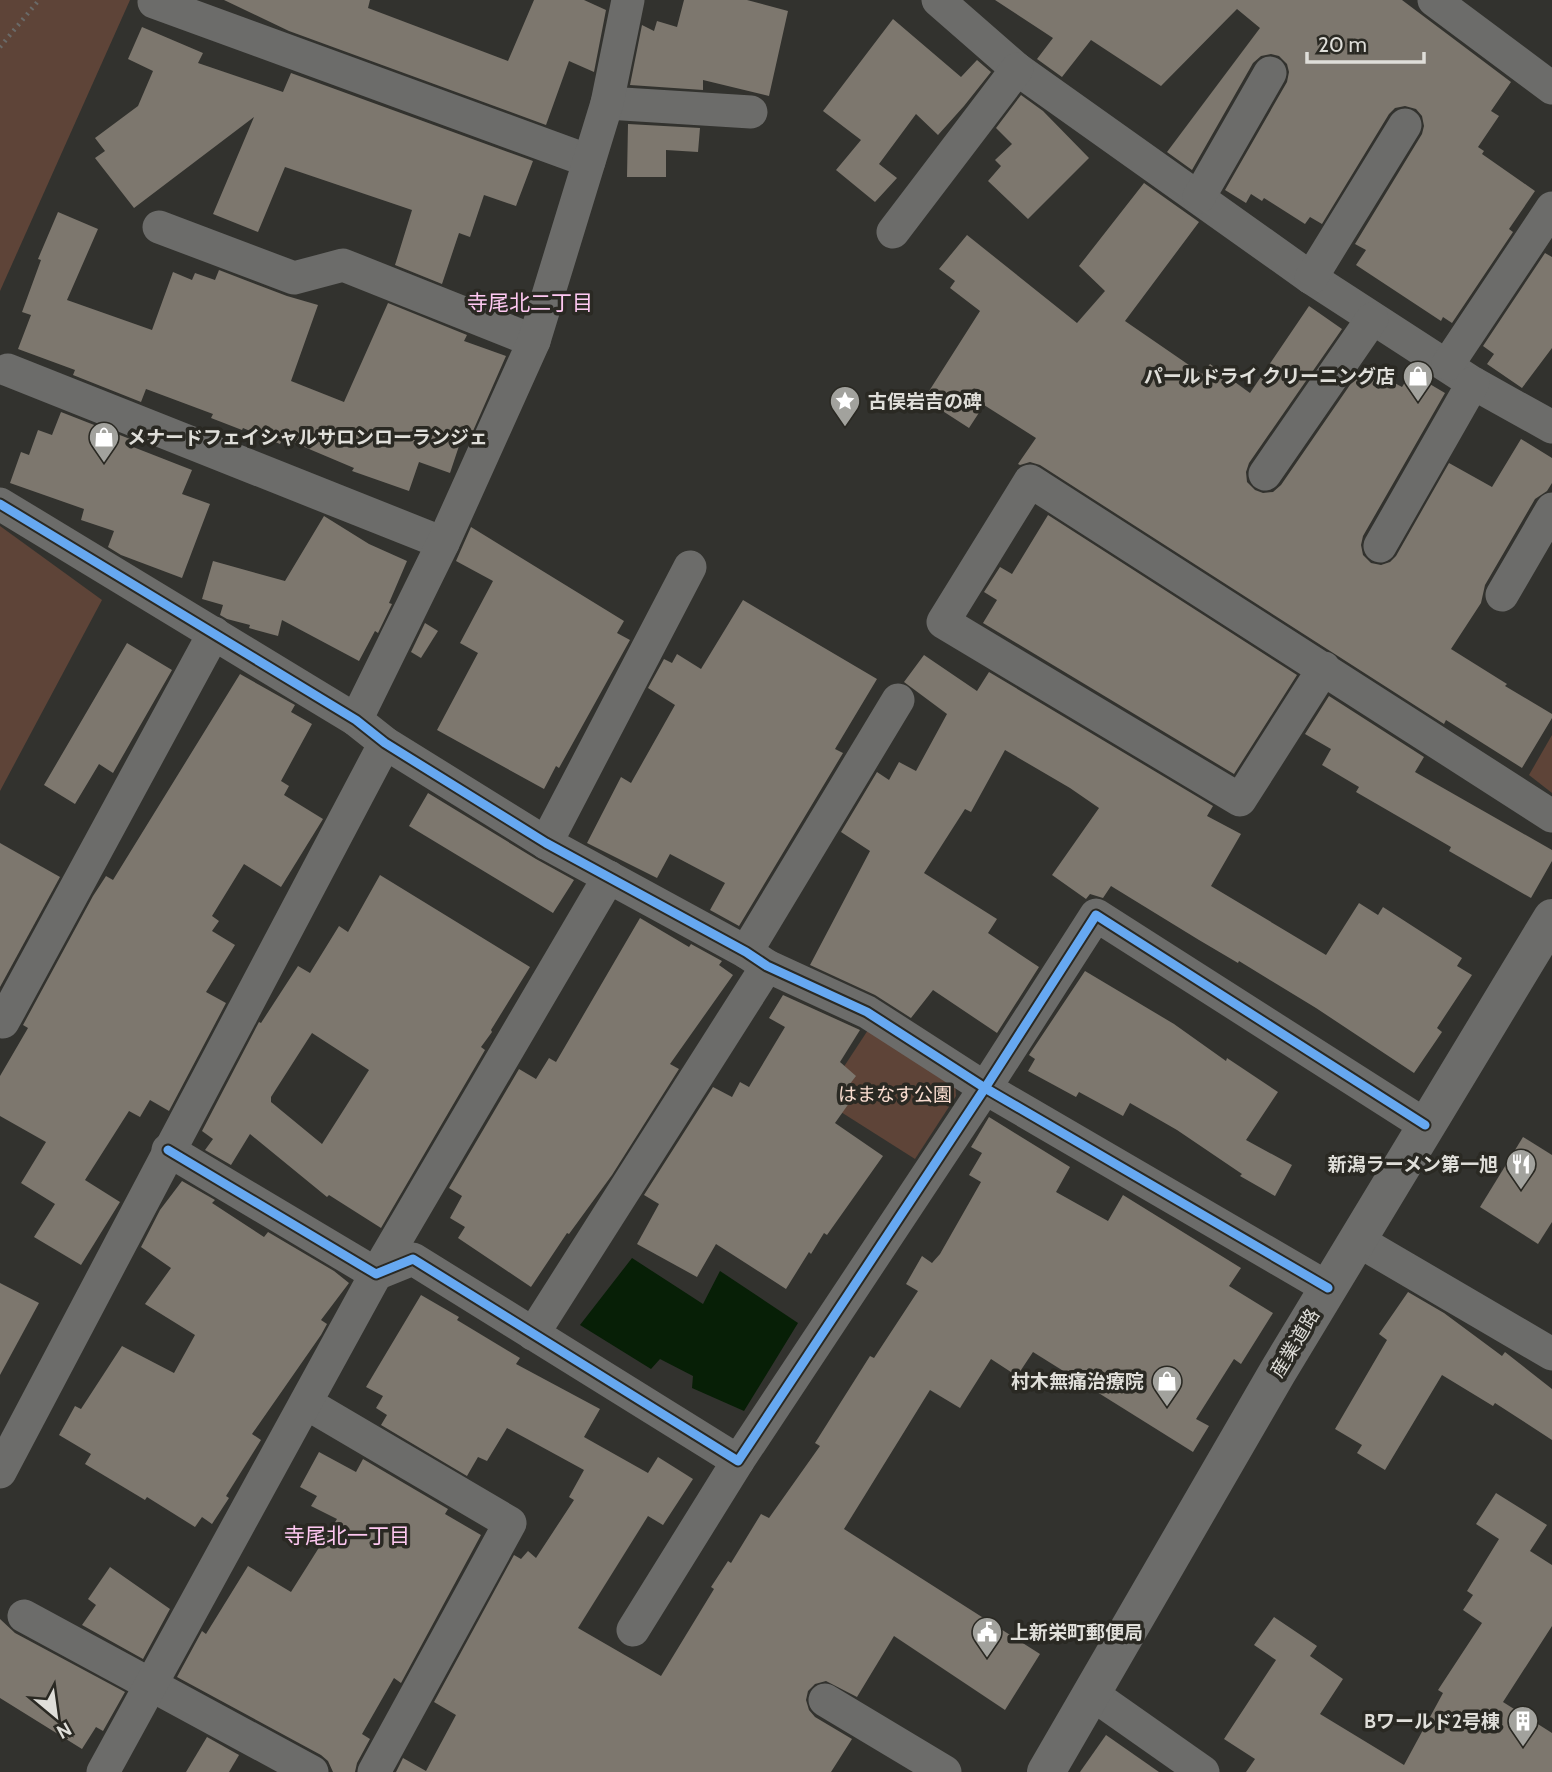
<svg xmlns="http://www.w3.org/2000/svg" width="1552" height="1772" viewBox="0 0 1552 1772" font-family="Cabin,'Noto Sans JP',sans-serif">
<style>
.green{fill:#5e4438}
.water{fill:#071f06}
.building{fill:#7d776e;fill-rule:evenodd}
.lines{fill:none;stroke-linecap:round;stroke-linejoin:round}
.path{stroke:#6a6a68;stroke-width:4.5;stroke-dasharray:2 5;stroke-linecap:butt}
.minor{stroke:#6c6c6a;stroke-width:33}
.tertiary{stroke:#6c6c6a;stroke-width:38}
.cycleway-casing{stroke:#2a2923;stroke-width:13}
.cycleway{stroke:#66a8f1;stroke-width:9}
.labels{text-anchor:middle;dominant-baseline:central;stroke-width:7;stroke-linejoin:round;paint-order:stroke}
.poi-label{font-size:19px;font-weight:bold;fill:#dfded9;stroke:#2a2923;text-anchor:end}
.park-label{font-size:19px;fill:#faddd0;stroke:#2a2923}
.street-label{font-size:19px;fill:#dfded9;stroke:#2a2923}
.neighbourhood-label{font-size:21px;fill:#fec8f1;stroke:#2a2923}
</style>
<rect width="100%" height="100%" fill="#32322e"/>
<g class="green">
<path d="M0,0H130L0,291Z"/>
<path d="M0,526L102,600L0,791Z"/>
<path d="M1552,735V793L1529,775Z"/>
<path d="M870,1027L955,1081L956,1096L915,1159L822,1100Z"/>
</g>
<path class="water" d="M632,1258L703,1304L720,1271L798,1323L744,1411L692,1388L693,1376L660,1359L651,1369L580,1325Z"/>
<g class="building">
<path d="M224,0H370L368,8L508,61L534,0H584L606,10L594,72L569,61L546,125L289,31Z"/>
<path d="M684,0H747L788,11L769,96L703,80V90L630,85L642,25L654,31L657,21L677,27Z"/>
<path d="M995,0H1402L1511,82L1491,111L1499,116L1478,147L1484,151L1482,154L1535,191L1509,229L1513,232L1452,323L1443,317L1441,321L1356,265L1366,250L1355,244L1422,134L1424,126L1422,116L1416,109L1405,106L1395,108L1389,114L1322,224L1310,217L1305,224L1264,198L1262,201L1251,194L1246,203L1225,190L1287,82L1289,72L1287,64L1279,56L1271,54L1261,56L1253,63L1192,170L1167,152L1260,28L1237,9L1161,86L1091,40L1062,77L1037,59L1053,38Z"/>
<path d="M893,19L961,77L977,60L991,72L964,106L938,135L916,114L879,164L897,178L875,202L836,170L861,140L823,111Z"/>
<path d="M142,27L203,53L198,63L283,92L291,73L533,161L516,206L484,195L470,237L459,233L442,284L395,265L412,210L285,167L258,232L213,214L254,117L134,208L95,158L105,151L95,138L138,106L153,71L128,59Z"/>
<path d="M1021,95L1043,111L1089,158L1028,219L988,181L1001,166L995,160L1012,144L996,128Z"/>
<path d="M628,124L700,128L698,152L666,150V177H627Z"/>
<path d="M1144,183L1199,222L1125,321L1202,374L1210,364L1250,393L1309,306L1342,329L1249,463L1246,472L1247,482L1255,490L1263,493L1273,492L1281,485L1363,366L1402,387L1411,373L1445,393L1363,536L1361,545L1363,555L1371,563L1381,565L1390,562L1396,556L1449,463L1492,487L1521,439L1552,458V483L1547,491L1535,499L1485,585L1481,603L1451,649L1507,684L1505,686L1552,714V718L1522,768L1446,720L1444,724L1040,465L1030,462L1020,465L1018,464L1036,438L984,405L969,428L924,399L980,311L950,288L955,281L939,269L967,235L1077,323L1105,291L1079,266Z"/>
<path d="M58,212L98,229L67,300L152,330L173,272L192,280L195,273L215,280L219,270L287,296L318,305L291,381L344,402L388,303L467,335L464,341L506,356L473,431L465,428L450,473L419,462L409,491L352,471L354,468L283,438L280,444L243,428L242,430L211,418L213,414L146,389L141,402L73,375L75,370L18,349L31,315L22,312L41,260L38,259Z"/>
<path d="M1545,253L1552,257V348L1522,388L1487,364L1494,354L1483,346Z"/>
<path d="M61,412L130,439L128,445L192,470L182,494L210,504L182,578L121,555L108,547L114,531L81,520L84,509L10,483L21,452L29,455L38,430L52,435Z"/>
<path d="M1048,515L1297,675L1234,774L983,623L997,600L984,592L1000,567L1012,574Z"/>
<path d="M324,516L369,544L407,561L389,603L392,604L378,633L375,631L359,661L282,620L278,636L249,628L250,625L227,619L220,615L223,605L202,599L213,561L285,581Z"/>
<path d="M471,527L624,621L617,633L630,640L559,768L556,766L544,789L437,730L478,653L460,643L493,581L456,561Z"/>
<path d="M743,600L877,679L835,749L843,753L739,926L710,910L725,883L670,854L657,878L587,843L621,777L631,783L675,705L648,688L664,659L672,663L677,654L701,669Z"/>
<path d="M425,623L438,631L421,658L411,652Z"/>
<path d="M127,643L172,670L113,773L99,764L75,804L44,785Z"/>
<path d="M924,655L977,691L989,672L1213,806L1207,816L1241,834L1211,886L1326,955L1359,903L1378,915L1383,907L1462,958L1457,966L1472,975L1437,1028L1442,1032L1414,1073L1316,1008L1239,961L1238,963L1199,940L1111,886L1103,898L1090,894L1086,899L1052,875L1099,808L1070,788L1005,750L971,812L965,809L924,873L997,919L988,933L1039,967L997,1033L933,990L911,1018L875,995L810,965L870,851L841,832L877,772L889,780L899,762L916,771L947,714L904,682Z"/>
<path d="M240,674L295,705L291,712L312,724L281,781L289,786L284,795L323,819L281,887L244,864L212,916L219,921L212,931L235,945L206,992L226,1003L169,1111L150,1100L140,1117L129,1111L85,1180L120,1202L81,1265L34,1237L55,1204L21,1183L46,1142L0,1116V1076L28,1028L23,1025L93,896L106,876L113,880Z"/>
<path d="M1329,696L1424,757L1415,772L1552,850V861L1531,898L1449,851L1451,847L1356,792L1359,787L1322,765L1331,749L1305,734Z"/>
<path d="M428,793L536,859L574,880L553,913L409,826Z"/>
<path d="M0,843L60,877L0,987Z"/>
<path d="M380,875L530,967L491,1030L492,1032L481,1047L485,1050L381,1228L329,1195L327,1197L250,1134L231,1165L205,1150L213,1139L202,1131L259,1022L261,1023L298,966L310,973L339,926L348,932ZM312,1033L369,1070L322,1144L271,1102V1097Z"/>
<path d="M640,918L689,947L691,944L722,961L719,965L733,975L670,1064L679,1069L612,1175L569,1234L567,1233L531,1287L458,1238L465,1227L450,1218L462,1196L449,1188L519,1069L536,1079L549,1058L556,1062Z"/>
<path d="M1085,971L1174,1024L1226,1061L1227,1058L1278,1092L1246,1140L1292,1165L1275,1196L1240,1176L1242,1174L1177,1130L1130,1103L1123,1116L1079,1092L1076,1097L1028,1071L1035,1059L1029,1055Z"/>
<path d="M783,995L860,1030L840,1062L856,1076L843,1093L852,1099L835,1123L883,1156L827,1235L824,1233L811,1254L809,1252L786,1289L716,1244L697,1277L637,1244L659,1204L644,1195L713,1087L732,1097L740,1082L749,1087L785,1027L769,1018Z"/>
<path d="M989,1117L1070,1167L1056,1192L1108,1221L1123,1195L1241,1268L1229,1286L1273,1313L1241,1364L1234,1359L1196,1419L1209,1426L1193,1452L1033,1352L1017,1376L991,1359L960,1408L930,1390L844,1529L1040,1654L1005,1710L894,1636L857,1697L826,1681L815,1684L808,1691L806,1700L809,1710L815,1717L852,1739L831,1772H396L403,1758L426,1771L456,1715L434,1702L514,1555L521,1559L528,1551L536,1558L574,1500L569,1497L584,1470L507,1428L487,1461L478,1457L467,1476L381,1425L387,1415L376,1408L383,1396L366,1387L421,1295L459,1317L457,1320L520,1358L516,1364L600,1409L584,1437L648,1473L658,1457L693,1479L663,1525L648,1516L578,1628L661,1676L714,1589L711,1587L728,1561L731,1563L761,1514L769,1518L820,1446L815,1443L870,1356L874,1358L918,1291L906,1284L922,1256L932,1263L940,1254L981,1182L969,1175L982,1153L971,1147Z"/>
<path d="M1523,1137L1552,1155V1222L1538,1244L1480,1207Z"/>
<path d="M182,1181L215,1200L212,1203L264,1237L268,1232L334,1271L349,1283L321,1320L327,1324L321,1335L252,1434L261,1440L226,1496L229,1498L212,1524L202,1517L195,1527L147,1497L145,1500L85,1464L91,1454L59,1435L75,1406L81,1409L122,1346L174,1373L195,1335L145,1304L171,1268L141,1247L160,1210Z"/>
<path d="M0,1283L39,1303L0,1375Z"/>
<path d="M1408,1292L1444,1313L1502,1356L1505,1352L1552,1389V1440L1495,1403L1493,1406L1442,1375L1385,1470L1357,1453L1362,1445L1335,1429L1387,1340L1379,1334Z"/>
<path d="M319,1452L356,1472L363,1459L448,1509L445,1514L481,1535L401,1683L394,1678L362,1734L370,1739L357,1763L355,1772H333L328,1761L321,1755L177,1677L202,1631L206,1634L248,1566L291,1592L337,1519L311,1506L317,1496L300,1487Z"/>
<path d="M1496,1493L1547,1525L1530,1551L1552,1565V1626L1503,1702L1552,1733V1772H1246L1255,1759L1224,1739L1276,1660L1254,1645L1274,1617L1317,1646L1310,1656L1343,1679L1320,1714L1404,1765L1443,1693L1438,1690L1482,1623L1463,1610L1473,1595L1467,1591L1499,1539L1476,1524Z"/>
<path d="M110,1567L170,1609L143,1659L82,1625L96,1605L88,1599Z"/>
<path d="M0,1619L15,1633L125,1692L103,1731L96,1727L82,1749L0,1698Z"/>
<path d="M1106,1735L1159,1772H1080Z"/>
<path d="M207,1737L239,1755L229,1772H186Z"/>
</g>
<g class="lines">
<path class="path" d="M0,47L39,0"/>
<g class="minor">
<path d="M938,0L1017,69L1311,278L1473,383L1552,427"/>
<path d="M1434,0L1552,88"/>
<path d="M154,2L589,161"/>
<path d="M607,103L751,112"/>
<path d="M1199,197L1270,73"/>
<path d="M159,227L294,278L343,265L534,341"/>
<path d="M893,232L1017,69"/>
<path d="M1311,278L1405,125"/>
<path d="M1448,364L1552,208"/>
<path d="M8,370L443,543"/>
<path d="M1265,474L1372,319"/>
<path d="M0,504L356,720L385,743L546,843L746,952L767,966L867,1012L985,1088L1328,1288"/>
<path d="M1380,546L1473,383"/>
<path d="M1502,595L1552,509"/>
<path d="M1324,668L1240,800L943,622L1030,481L1552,816"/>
<path d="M356,720L443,543L534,341L607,103L628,0"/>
<path d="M546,843L690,567"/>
<path d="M746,952L898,700"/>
<path d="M3,1022L214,633"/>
<path d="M168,1150L376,1274L413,1259L738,1461L985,1088L1096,915L1425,1125"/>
<path d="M1357,1240L1552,1354"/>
<path d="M533,1334L767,966"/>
<path d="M306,1403L510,1523L374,1772"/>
<path d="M0,1472L385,743"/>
<path d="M24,1616L312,1772"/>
<path d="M633,1630L738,1461"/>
<path d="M1092,1694L1203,1772"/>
<path d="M825,1700L945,1772"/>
<path d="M103,1772L376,1274L609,877"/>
</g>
<path class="tertiary" d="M1046,1772L1277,1373L1552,918"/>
<g class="cycleway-casing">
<g id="cycleway">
<path d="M0,504L356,720L385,743L546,843L746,952L767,966L867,1012L985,1088L1328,1288"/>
<path d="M168,1150L376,1274L413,1259L738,1461L985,1088L1096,915L1425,1125"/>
</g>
</g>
<use href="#cycleway" class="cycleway"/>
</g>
<defs>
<g id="shop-pin" transform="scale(1.575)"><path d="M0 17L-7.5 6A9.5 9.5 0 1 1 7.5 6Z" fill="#a2a29d" stroke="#2a2923"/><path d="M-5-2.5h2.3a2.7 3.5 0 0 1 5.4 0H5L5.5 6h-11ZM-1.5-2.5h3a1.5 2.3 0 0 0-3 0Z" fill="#fff"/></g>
<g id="sight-pin" transform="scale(1.575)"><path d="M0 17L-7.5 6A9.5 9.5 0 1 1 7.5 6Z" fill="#a2a29d" stroke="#2a2923"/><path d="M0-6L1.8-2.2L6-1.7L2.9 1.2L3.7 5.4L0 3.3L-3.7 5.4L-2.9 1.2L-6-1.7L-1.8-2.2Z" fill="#fff"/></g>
<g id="restaurant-pin" transform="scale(1.575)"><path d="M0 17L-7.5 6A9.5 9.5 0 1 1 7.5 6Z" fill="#a2a29d" stroke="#2a2923"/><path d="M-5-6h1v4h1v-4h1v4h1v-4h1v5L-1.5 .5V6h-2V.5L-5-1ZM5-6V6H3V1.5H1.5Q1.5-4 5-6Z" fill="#fff"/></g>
<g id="civic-pin" transform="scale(1.575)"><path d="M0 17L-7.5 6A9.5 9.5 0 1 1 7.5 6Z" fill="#a2a29d" stroke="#2a2923"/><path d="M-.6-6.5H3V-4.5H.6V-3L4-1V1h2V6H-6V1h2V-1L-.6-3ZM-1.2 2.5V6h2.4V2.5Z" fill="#fff"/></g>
<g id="building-pin" transform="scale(1.575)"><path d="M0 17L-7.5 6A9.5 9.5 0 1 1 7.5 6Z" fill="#a2a29d" stroke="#2a2923"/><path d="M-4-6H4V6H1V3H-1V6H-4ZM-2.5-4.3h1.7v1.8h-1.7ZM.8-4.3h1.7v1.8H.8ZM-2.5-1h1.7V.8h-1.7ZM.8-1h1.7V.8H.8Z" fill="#fff"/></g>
</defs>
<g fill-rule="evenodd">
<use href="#shop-pin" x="1418" y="376"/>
<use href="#sight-pin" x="845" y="401"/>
<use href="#shop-pin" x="104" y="437"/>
<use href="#restaurant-pin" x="1521" y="1164"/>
<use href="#shop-pin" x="1167" y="1381"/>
<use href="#civic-pin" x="987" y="1632"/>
<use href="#building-pin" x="1523" y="1721"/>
</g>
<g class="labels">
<g class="poi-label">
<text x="1395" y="376">パールドライ クリーニング店</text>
<text x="868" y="401" text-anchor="start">古俣岩吉の碑</text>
<text x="127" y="437" text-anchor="start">メナードフェイシャルサロンローランジェ</text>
<text x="1498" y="1164">新潟ラーメン第一旭</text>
<text x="1144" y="1381">村木無痛治療院</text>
<text x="1010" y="1632" text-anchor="start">上新栄町郵便局</text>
<text x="1500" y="1721">Bワールド2号棟</text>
</g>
<g class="park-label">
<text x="895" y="1094">はまなす公園</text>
</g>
<g class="street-label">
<text transform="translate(1295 1343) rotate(-59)">産業道路</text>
</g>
<g class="neighbourhood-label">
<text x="530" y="302">寺尾北二丁目</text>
<text x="347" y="1535">寺尾北一丁目</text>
</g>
</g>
<g transform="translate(56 1716) rotate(151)" stroke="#2a2923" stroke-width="5" paint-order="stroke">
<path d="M0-5L12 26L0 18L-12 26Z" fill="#dfded9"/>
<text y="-10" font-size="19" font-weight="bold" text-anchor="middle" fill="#dfded9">N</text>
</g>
<path d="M1307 52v10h117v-10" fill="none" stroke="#dfded9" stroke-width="3.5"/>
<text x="1318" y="52" font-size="21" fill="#dfded9" stroke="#2a2923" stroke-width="5" paint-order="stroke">20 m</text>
</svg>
